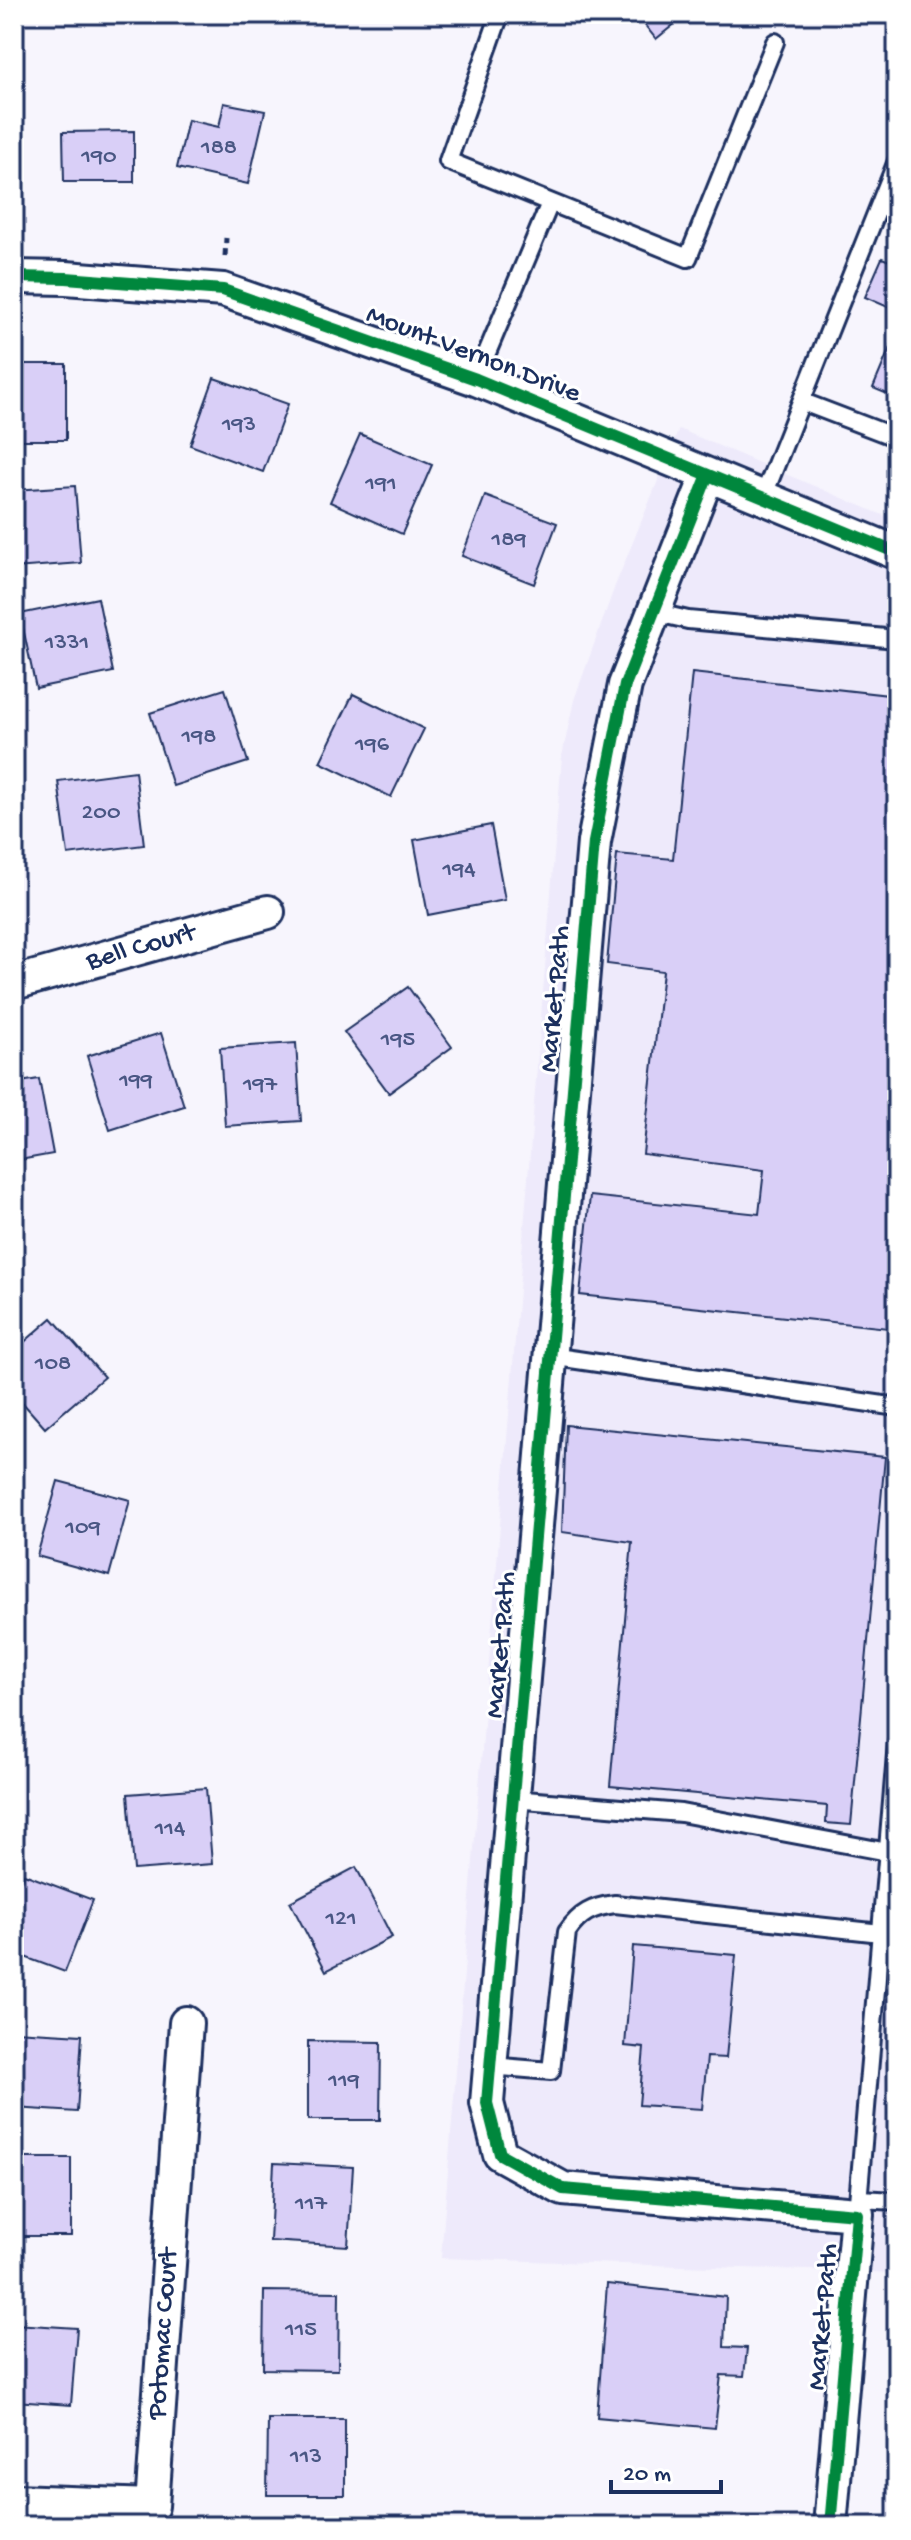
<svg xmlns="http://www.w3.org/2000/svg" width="911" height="2540" viewBox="0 0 911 2540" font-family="'Gochi Hand',sans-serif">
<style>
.built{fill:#eeeafb}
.building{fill:#d9cff7;stroke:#1b2f5e;stroke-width:2}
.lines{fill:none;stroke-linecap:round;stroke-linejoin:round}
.lane-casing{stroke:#1b2f5e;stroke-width:22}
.street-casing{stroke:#1b2f5e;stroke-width:38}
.path{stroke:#1b2f5e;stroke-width:5;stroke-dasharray:8 6;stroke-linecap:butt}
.lane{stroke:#fff;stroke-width:16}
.street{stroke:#fff;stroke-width:32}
.cycleway-casing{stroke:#fff;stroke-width:17}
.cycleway{stroke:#00873e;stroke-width:12}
.labels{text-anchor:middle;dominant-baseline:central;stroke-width:6;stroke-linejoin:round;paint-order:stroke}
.number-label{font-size:24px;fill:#4a5784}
.street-label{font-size:28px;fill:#1b2f5e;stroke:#fff}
</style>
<rect width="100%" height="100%" fill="#f7f5fd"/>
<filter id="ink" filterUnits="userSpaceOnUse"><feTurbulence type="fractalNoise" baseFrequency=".0125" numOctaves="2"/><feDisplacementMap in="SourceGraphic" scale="16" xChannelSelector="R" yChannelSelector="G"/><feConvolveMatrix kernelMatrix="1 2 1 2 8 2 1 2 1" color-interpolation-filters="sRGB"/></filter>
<g filter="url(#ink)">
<path class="built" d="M679,429L897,521V2273L441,2258L562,756L574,700L615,586Z"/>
<g class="building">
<path d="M636,14H687L656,39Z"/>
<path d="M224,103L265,111L248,184L177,168L188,120L219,127Z"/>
<path d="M14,130H22L21,184H14Z"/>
<path d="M134,131V182H64L63,132Z"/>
<path d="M882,258L897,264V311L865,297Z"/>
<path d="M897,331V398L873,388Z"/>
<rect x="14" y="364" width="52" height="76"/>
<path d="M214,378L288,404L263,472L190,445Z"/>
<path d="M360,434L432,465L402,534L330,502Z"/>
<path d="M75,486L81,563L14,568V490Z"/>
<path d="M485,496L557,523L534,584L462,556Z"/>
<path d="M98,598L113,672L36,688L20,614Z"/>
<path d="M692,673L897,696V1329L580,1295L590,1196L759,1214L764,1170L643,1154L663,971L607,964L617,854L673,859Z"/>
<path d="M225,689L248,762L173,786L150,713Z"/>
<path d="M353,694L424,729L391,797L320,762Z"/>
<path d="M135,771L144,845L68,855L58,781Z"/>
<path d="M491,825L505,900L428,915L414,840Z"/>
<path d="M408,987L452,1047L389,1093L344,1032Z"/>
<path d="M161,1033L184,1106L110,1130L87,1056Z"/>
<path d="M296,1043L301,1121L225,1126L220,1048Z"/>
<path d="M39,1079L53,1154L14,1161V1083Z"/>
<path d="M52,1318L104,1377L45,1428L14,1393V1351Z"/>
<path d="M566,1425L885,1457L851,1825L826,1823L827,1806L610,1786L632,1542L562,1532Z"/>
<path d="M58,1481L130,1500L109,1576L37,1556Z"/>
<path d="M206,1788L212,1864L134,1870L128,1794Z"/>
<path d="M356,1867L392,1937L326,1971L290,1902Z"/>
<path d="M24,1874L93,1900L65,1972L14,1953V1900Z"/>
<path d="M633,1946L736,1955L726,2058L707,2057L702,2109L639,2105L644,2048L625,2046Z"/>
<path d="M14,2031L82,2035L77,2112L14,2108Z"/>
<path d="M308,2041L381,2042L380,2120H308Z"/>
<path d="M897,2044V2114H889Z"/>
<rect x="14" y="2158" width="57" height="78"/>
<path d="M274,2163L353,2167L348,2246L270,2241Z"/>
<path d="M607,2284L726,2297L724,2347L747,2348L744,2376L721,2375L715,2428L597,2417Z"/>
<path d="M264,2291L339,2292L338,2370L263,2369Z"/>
<path d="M14,2324L77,2328L71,2405L14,2401Z"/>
<path d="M268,2419H345V2495H267Z"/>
</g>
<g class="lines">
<g class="lane-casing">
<g id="lane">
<path d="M500,14L448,161L688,258L775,42"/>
<path d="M476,379L550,203"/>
<path d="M803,402L897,438"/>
<path d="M763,497L897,161"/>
<path d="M653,612L688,620L897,639"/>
<path d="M550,1356L897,1407"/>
<path d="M513,1799L681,1813L888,1852"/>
<path d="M490,2066L551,2071L567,1932C580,1913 592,1907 615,1904L881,1933"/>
<path d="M859,2199L897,2201"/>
<path d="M857,2214L897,1743"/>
</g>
</g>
<g class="street-casing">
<g id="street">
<path d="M14,277L66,278L223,290L476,379L897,553"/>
<path d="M707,477L625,685L594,842L487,2103L500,2154L563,2189L857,2214L830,2526"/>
<path d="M14,983L268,912"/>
<path d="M14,2501L152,2506L186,2023"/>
</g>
</g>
<path class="path" d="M225,257L226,238"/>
<use href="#lane" class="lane"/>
<use href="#street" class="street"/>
<g class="cycleway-casing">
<g id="cycleway">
<path d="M14,277L66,278L223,290L476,379L897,553"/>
<path d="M707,477L625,685L594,842L487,2103L500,2154L563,2189L857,2214L830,2526"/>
</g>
</g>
<use href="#cycleway" class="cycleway"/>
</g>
</g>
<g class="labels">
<g class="number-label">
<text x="219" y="148">188</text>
<text x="99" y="157">190</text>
<text x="239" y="425">193</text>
<text x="381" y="484">191</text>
<text x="509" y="540">189</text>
<text x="67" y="643">1331</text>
<text x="199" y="737">198</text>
<text x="372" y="745">196</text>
<text x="101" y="813">200</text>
<text x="459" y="870">194</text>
<text x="398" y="1040">195</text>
<text x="136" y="1081">199</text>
<text x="260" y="1085">197</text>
<text x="53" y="1364">108</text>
<text x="83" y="1528">109</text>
<text x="170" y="1829">114</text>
<text x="341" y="1919">121</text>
<text x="344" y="2081">119</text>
<text x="311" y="2204">117</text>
<text x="301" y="2330">115</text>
<text x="306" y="2457">113</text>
</g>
<g class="street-label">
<text transform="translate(473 355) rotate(21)">Mount Vernon Drive</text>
<text transform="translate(141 948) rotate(-16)">Bell Court</text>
<text transform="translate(556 999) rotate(-85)">Market Path</text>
<text transform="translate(502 1645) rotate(-85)">Market Path</text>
<text transform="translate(824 2317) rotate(-85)">Market Path</text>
<text transform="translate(164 2334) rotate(-86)">Potomac Court</text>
</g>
</g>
<rect width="911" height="2540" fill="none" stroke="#fff" stroke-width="48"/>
<rect x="24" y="24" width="863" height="2492" fill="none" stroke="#1b2f5e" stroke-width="3" filter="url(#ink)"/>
<path d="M611 2480v12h110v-12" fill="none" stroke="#1b2f5e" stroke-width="4"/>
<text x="623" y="2480" font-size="24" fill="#1b2f5e" stroke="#ffffff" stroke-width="6" paint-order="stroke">20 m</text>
</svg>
